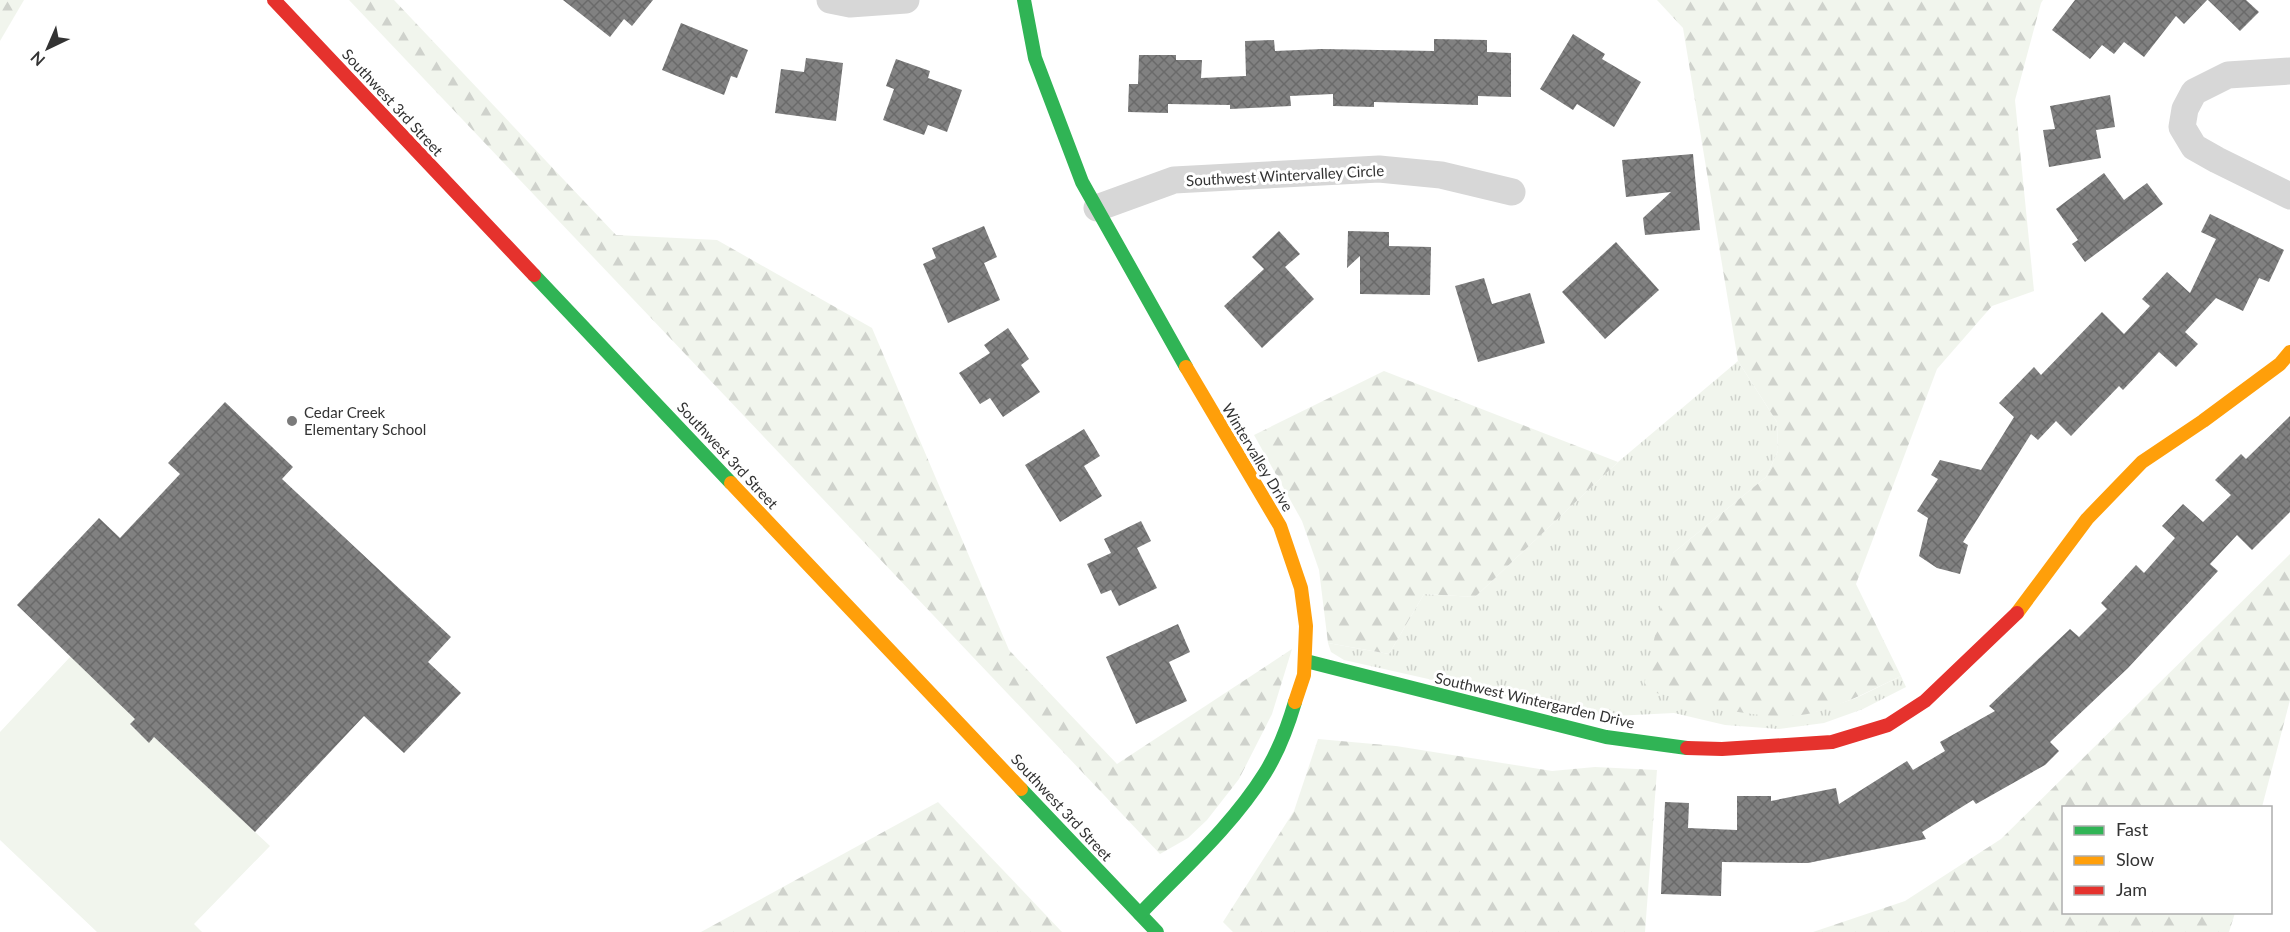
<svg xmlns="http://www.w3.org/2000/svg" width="2290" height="932" viewBox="0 0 2290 932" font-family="Lato,sans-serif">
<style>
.grass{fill:url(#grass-tufts)}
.forest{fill:url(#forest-firs)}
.park{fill:#f1f5ed}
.building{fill:url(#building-cross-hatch)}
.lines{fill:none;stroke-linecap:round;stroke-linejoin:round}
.street{stroke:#d7d7d7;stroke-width:27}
.fast{stroke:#30b455;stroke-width:14}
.slow{stroke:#ff9f0a;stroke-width:14}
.jam{stroke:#e5322d;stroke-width:14}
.poi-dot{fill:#7a7a7a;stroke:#fff;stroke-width:2}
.labels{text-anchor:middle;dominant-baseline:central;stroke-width:6;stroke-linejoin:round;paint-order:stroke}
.street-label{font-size:15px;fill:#333;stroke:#fff}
.poi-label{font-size:15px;fill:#333;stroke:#fff;text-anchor:start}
</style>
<defs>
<pattern id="grass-tufts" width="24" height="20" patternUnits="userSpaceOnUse" patternTransform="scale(1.5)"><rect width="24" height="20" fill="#f1f5ed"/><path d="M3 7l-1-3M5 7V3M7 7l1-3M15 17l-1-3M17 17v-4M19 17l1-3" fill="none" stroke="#cfd2cc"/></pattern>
<pattern id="forest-firs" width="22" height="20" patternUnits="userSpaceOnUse" patternTransform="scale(1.5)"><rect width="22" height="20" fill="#f1f5ed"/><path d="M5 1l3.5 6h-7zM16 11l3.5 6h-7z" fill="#cfd2cc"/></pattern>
<pattern id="building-cross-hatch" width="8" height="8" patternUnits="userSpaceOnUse" patternTransform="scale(1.5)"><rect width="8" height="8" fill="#818181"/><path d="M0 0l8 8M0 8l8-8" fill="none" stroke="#6a6a6a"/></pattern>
</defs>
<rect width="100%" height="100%" fill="#fff"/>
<path class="grass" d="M1738,361L1777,422L1778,451L1766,477L1673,553L1815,712L1856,698L1901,676L1906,687L1863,709L1824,723L1779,729L1725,725L1674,713L1614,716L1579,713L1344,660L1331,652L1328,643L1389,654L1424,594L1475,597L1618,462Z"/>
<g class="forest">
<path d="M0,0H24L0,41Z"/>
<path d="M349,0H394L616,235L717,240L872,328L1009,650L1117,764L1292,649L1272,714L1239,779L1207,820L1188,838L1160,854Z"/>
<path d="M1657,0H2043L2041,3L2015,100L2034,291L1992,306L1937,369L1856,584L1901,676C1873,689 1846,704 1816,712C1764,726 1695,701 1643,690L1673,553L1766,477L1778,451L1777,422L1738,361L1683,28Z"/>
<path d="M1384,371L1618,462L1475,597L1424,594L1389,654L1328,643L1319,570L1302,521L1254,435Z"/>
<path d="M2290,554V700L2262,807L2064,808V912L2235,913L2229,932H1813L1905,901L2001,839Z"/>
<path d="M1318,739L1396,746L1552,771L1595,767L1657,770L1645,932H1233L1223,922L1294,811Z"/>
<path d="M938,802L1062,932H701Z"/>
</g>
<path class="park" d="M71,656L135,719L130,725L149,742L154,737L270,846L194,924L202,932H97L0,840V732Z"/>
<g class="building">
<path d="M563,0H653L632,26L624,19L610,37Z"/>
<path d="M2075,0H2207L2184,24L2176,16L2144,57L2124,42L2114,54L2102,45L2090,59L2052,30Z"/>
<path d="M2208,0H2246L2259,12L2240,31Z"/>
<path d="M681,23L748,50L737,78L731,76L724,95L662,70Z"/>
<path d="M1573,34L1605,54L1602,59L1641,82L1614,127L1577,104L1573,110L1540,89Z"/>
<path d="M1434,39L1487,40V52L1511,53V97L1478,96V105L1374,102V107L1333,106V94L1290,96L1291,106L1230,109V105L1168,104V113L1128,112L1129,84H1138L1139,55H1176V60H1202L1201,78L1246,76L1245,41L1274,40L1275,51L1322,49L1434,51Z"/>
<path d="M806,58L843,63L836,121L775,113L781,69L804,72Z"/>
<path d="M896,59L930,71L928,78L962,90L947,132L928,125L924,135L883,120L894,89L886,86Z"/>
<path d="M2110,95L2115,127L2096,130L2101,158L2049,167L2043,130L2055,129L2050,106Z"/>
<path d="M1693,154L1700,230L1645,235L1643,218L1671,192L1626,197L1622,160Z"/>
<path d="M2104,173L2124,200L2147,183L2163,204L2085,262L2072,244L2078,240L2056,209Z"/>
<path d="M2210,214L2284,250L2269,282L2259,278L2243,311L2216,298L2185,332L2198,344L2176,367L2159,352L2123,390L2119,386L2071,436L2056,421L2038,440L2031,434L1963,542L1968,545L1960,574L1937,568L1919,556L1928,518L1917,511L1938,479L1931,475L1940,460L1981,470L2014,417L1999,403L2034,367L2041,375L2102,312L2124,334L2150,306L2142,299L2167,272L2190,293L2216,239L2201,232Z"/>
<path d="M984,226L997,257L984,263L1000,300L948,323L923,264L936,258L932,248Z"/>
<path d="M1279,231L1300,254L1285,267L1314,299L1262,348L1224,306L1264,269L1252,257Z"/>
<path d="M1348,231L1389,232V246L1431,247L1430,295L1360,294V256L1347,268Z"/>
<path d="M1616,242L1659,290L1605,339L1562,292Z"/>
<path d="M1484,278L1492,304L1530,293L1545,343L1478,362L1455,286Z"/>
<path d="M1008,328L1029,359L1021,365L1040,392L1003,417L990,398L980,404L959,373L990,353L984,345Z"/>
<path d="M225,402L293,467L282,479L451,637L428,662L461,693L404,753L364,716L255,832L154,737L149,743L130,724L135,719L17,605L99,518L120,538L180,474L168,463Z"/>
<path d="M2290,416V512L2252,550L2237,535L2210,564L2218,571L2128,668L2050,742L2059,751L2045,765L1976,804L1973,800L1922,832L1926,839L1808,863L1722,862L1721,896L1661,894L1665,802L1689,803L1688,828L1737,830V796H1771V801L1836,788L1839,804L1907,761L1913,770L1945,751L1940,742L1995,711L1989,706L2070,629L2079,637L2107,609L2101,603L2136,565L2144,573L2175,538L2162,526L2183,504L2203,522L2231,495L2215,480L2241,454L2246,459Z"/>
<path d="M1084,429L1100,456L1084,466L1102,496L1060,522L1025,465Z"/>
<path d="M1141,521L1151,541L1137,548L1157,588L1119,606L1111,590L1101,594L1087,564L1111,553L1104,539Z"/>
<path d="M1178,624L1190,652L1169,662L1187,701L1136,724L1106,657Z"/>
</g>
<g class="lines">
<g class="street">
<path d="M830,0L850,4L906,0"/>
<path d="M2290,71L2228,75L2194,92L2185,109L2182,127L2194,147L2217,160L2290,196"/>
<path d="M1097,208L1174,180L1379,169L1441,175L1512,192"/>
</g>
<g class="fast">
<path d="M1024,0L1035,58L1082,182L1186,367"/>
<path d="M534,275L731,483"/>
<path d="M1306,661L1606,737L1687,748"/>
<path d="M1021,789L1157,932"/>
<path d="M1140,914C1183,869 1232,826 1265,773C1278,752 1288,726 1295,702"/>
</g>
<g class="slow">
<path d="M1186,367L1280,526L1301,588L1306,626L1304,675L1295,702"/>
<path d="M731,483L1021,789"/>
<path d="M2017,613L2087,519L2142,462L2203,421L2280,364L2290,352"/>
</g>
<g class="jam">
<path d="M274,0L534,275"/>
<path d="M1687,748L1722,749L1832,742L1888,725L1925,701L2017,613"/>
</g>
</g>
<circle class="poi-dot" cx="292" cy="421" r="6"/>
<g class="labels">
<g class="street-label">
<text transform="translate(393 102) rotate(47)">Southwest 3rd Street</text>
<text transform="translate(1285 175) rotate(-3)">Southwest Wintervalley Circle</text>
<text transform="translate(728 455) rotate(47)">Southwest 3rd Street</text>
<text transform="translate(1258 457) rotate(59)">Wintervalley Drive</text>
<text transform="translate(1535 700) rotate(13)">Southwest Wintergarden Drive</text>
<text transform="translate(1062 807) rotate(47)">Southwest 3rd Street</text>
</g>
<g class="poi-label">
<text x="304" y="412">Cedar Creek<tspan x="304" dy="17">Elementary School</tspan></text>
</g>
</g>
<rect x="2062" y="806" width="210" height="108" fill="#ffffff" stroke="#adadad" stroke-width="1.5"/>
<rect x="2074" y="826" width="30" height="9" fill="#30b455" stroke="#adadad" stroke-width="1.5"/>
<text x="2116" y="836" font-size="18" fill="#333333">Fast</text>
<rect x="2074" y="856" width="30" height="9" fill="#ff9f0a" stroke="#adadad" stroke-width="1.5"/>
<text x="2116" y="866" font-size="18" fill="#333333">Slow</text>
<rect x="2074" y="886" width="30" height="9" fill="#e5322d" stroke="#adadad" stroke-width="1.5"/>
<text x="2116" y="896" font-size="18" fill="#333333">Jam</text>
<g transform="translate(48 48) rotate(224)" stroke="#ffffff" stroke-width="4.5" paint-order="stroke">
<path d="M0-4.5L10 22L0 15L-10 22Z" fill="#333333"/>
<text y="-9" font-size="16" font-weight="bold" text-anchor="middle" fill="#333333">N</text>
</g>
</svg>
